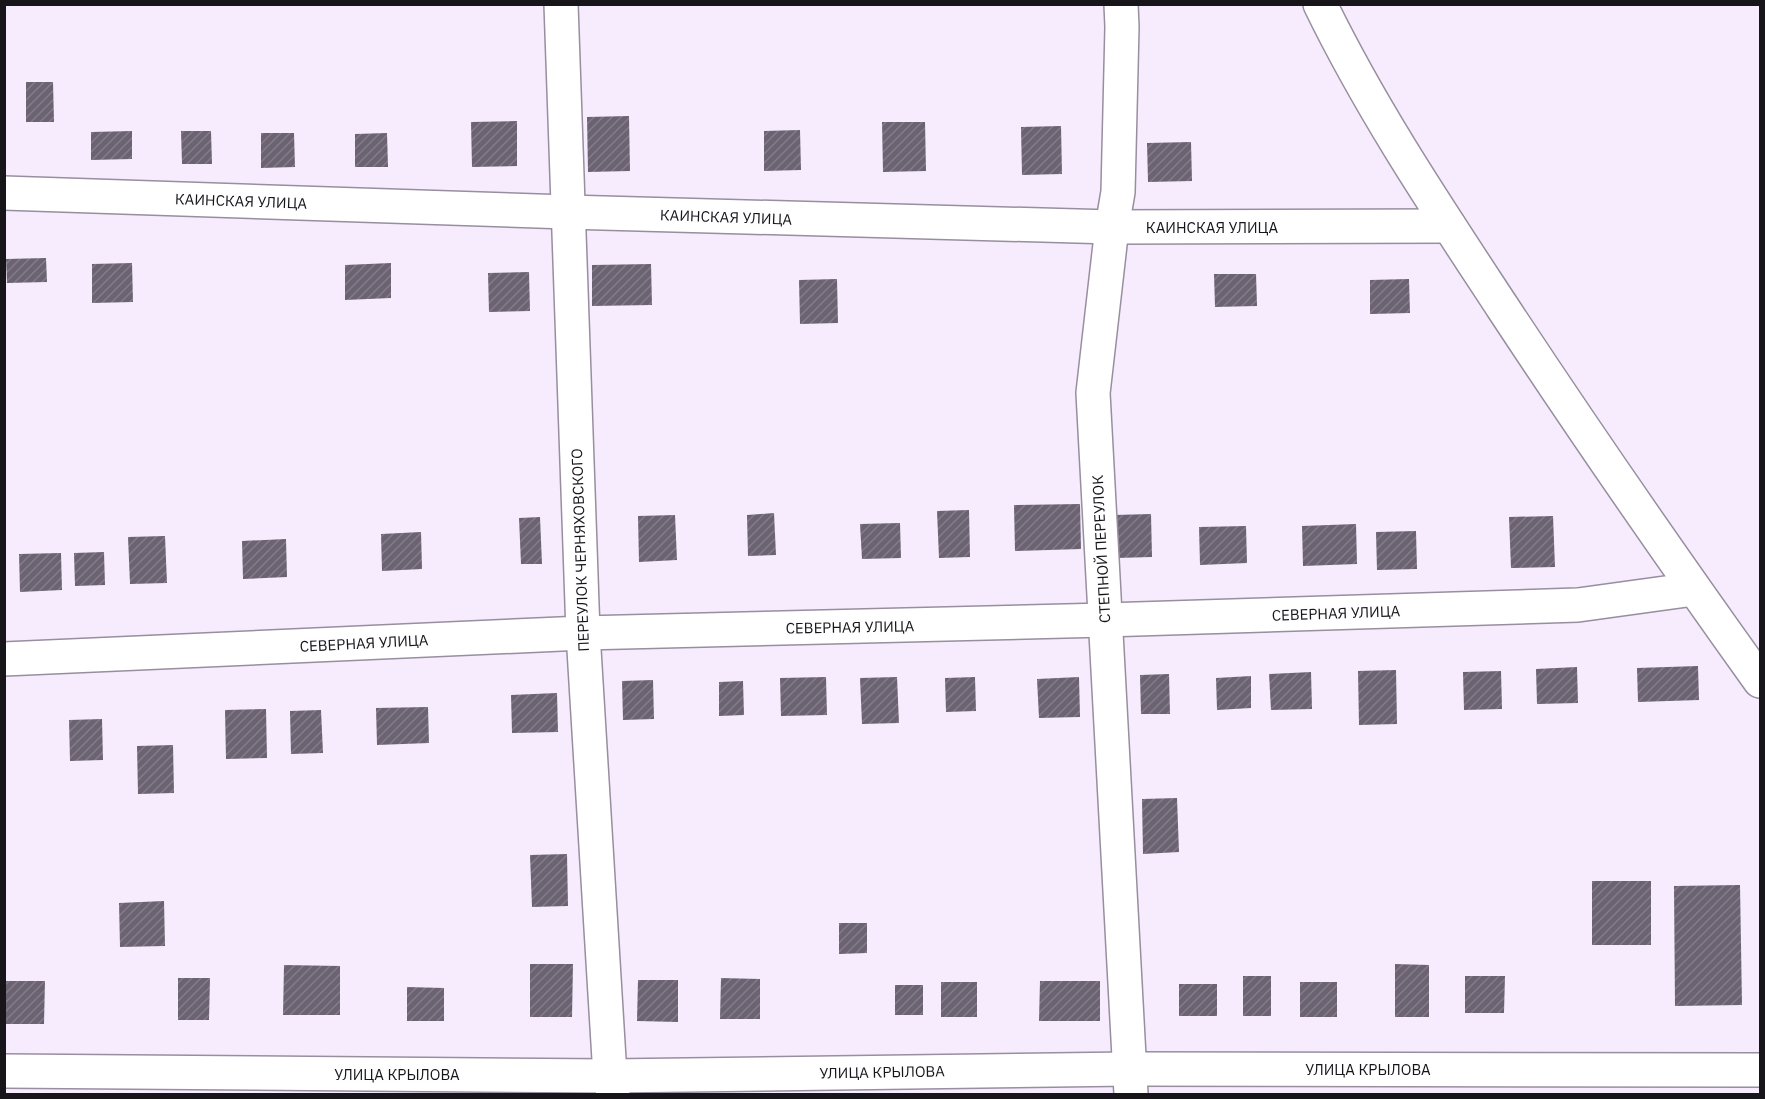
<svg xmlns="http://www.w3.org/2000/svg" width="1765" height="1099" viewBox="0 0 1765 1099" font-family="'IBM Plex Sans',sans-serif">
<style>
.building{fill:url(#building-hatch)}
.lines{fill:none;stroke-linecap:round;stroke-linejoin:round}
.minor-casing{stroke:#978e9e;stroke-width:36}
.minor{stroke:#fff;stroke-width:33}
.labels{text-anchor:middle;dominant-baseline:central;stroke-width:5;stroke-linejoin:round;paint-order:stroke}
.street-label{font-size:15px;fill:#17141a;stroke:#fefefe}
</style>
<defs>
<pattern id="building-hatch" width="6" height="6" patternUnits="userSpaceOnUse" patternTransform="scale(1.5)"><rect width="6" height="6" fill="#6c6372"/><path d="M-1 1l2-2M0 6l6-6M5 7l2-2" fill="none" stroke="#837c88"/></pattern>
</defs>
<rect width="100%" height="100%" fill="#f6ecfe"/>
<g class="building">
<path d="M26,82H53L54,122H26Z"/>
<path d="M629,116L630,171L588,172L587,117Z"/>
<path d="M517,121V166L472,167L471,122Z"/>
<path d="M882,122H925L926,171L883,172Z"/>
<path d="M1061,126L1062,174L1022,175L1021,127Z"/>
<path d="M800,130L801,170L764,171V131Z"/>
<path d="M132,131V159L91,160V132Z"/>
<path d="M181,131H211L212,164H182Z"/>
<path d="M261,133H294L295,167L261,168Z"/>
<path d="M387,133L388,167H355V134Z"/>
<path d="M1191,142L1192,181L1148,182L1147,143Z"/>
<path d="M46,258L47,282L7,283L6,259Z"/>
<path d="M132,263L133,302L92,303V264Z"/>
<path d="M391,263V298L345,300V265Z"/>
<path d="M651,264L652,305L592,306V265Z"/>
<path d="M529,272L530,311L489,312L488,273Z"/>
<path d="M1214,274H1256L1257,306L1215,307Z"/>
<path d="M837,279L838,323L800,324L799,280Z"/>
<path d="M1409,279L1410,313L1370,314V280Z"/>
<path d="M1080,504L1081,549L1015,551L1014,505Z"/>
<path d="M969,510L970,557L939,558L937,511Z"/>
<path d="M774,513L776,555L748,556L747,515Z"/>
<path d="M1151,514L1152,557L1116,558L1114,515Z"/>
<path d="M675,515L677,560L639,562L638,516Z"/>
<path d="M1553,516L1555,567L1511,568L1509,517Z"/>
<path d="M540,517L542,564H521L519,518Z"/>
<path d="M900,523L901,558L862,559L860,524Z"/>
<path d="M1356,524L1357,564L1303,566L1302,526Z"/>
<path d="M1246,526L1247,563L1200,565L1199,527Z"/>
<path d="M1416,531L1417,569L1377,570L1376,532Z"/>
<path d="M421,532L422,569L382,571L381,534Z"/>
<path d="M165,536L167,583L130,584L128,537Z"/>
<path d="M286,539L287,577L243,579L242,541Z"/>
<path d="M104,552L105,585L75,586L74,553Z"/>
<path d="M61,553L62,590L20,592L19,554Z"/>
<path d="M1698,666L1699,700L1638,702L1637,668Z"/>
<path d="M1577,667L1578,703L1537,704L1536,669Z"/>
<path d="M1396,670L1397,724L1359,725L1358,671Z"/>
<path d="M1501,671L1502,709L1464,710L1463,672Z"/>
<path d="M1311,672L1312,709L1271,710L1269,674Z"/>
<path d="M1169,674L1170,714H1141L1140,675Z"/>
<path d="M1251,676V708L1217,710L1216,678Z"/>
<path d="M826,677L827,715L781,716L780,678Z"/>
<path d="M897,677L899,723L862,724L860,678Z"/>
<path d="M975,677L976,711L946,712L945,678Z"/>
<path d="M1079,677L1080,717L1039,718L1037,679Z"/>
<path d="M653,680L654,719L623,720L622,681Z"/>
<path d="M743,681L744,715L719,716V682Z"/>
<path d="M557,693L558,732L512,733L511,695Z"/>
<path d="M428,707L429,743L377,745L376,708Z"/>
<path d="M266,709L267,758L226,759L225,710Z"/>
<path d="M321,710L323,753L291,754L290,711Z"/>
<path d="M102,719L103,760L70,761L69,720Z"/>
<path d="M173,745L174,793L138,794L137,746Z"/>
<path d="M1177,798L1179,852L1143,854L1142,799Z"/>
<path d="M567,854L568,906L532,907L530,855Z"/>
<rect x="1592" y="881" width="59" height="64"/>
<path d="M1740,885L1742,1005L1675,1006L1674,886Z"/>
<path d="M164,901L165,946L120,947L119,903Z"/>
<path d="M839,923H867V953L839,954Z"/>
<path d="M530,964H573L572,1017H530Z"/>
<path d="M1395,964L1429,965V1017H1395Z"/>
<path d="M284,965L340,966V1015H283Z"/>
<rect x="1243" y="976" width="28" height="40"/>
<path d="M1465,976H1505L1504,1013H1465Z"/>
<path d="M178,978H210L209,1020H178Z"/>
<path d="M721,978L760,979V1019H720Z"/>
<path d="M638,980H678V1022L637,1021Z"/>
<path d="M4,981H45L44,1024H4Z"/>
<path d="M1040,981H1100V1021H1039Z"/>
<rect x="941" y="982" width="36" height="35"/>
<rect x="1300" y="982" width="37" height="35"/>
<rect x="1179" y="984" width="38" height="32"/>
<rect x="895" y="985" width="28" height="30"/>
<path d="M407,987L444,988V1021H407Z"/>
</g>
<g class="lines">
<g class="minor-casing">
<g id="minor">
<path d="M561,4L583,633L610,1076L613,1094"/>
<path d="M1121,4L1122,27L1118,192L1112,227L1093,393L1131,1094"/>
<path d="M1320,4C1372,111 1438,209 1503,308C1586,434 1672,558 1760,681"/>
<path d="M4,193L567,212L1112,227L1449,226"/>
<path d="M4,659L583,633L1105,620L1578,605L1694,589"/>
<path d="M4,1071L610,1076L1129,1069L1760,1070"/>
</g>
</g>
<use href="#minor" class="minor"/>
</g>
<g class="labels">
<g class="street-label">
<text transform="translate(241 201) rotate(2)">КАИНСКАЯ УЛИЦА</text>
<text transform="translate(726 217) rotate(2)">КАИНСКАЯ УЛИЦА</text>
<text x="1212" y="227">КАИНСКАЯ УЛИЦА</text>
<text transform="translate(1101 549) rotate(-93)">СТЕПНОЙ ПЕРЕУЛОК</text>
<text transform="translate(580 550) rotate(-92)">ПЕРЕУЛОК ЧЕРНЯХОВСКОГО</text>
<text transform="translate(1336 613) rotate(-2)">СЕВЕРНАЯ УЛИЦА</text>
<text transform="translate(850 627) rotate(-1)">СЕВЕРНАЯ УЛИЦА</text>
<text transform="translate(364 643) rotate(-3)">СЕВЕРНАЯ УЛИЦА</text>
<text x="1368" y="1069">УЛИЦА КРЫЛОВА</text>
<text transform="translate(882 1072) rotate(-1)">УЛИЦА КРЫЛОВА</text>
<text x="397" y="1074">УЛИЦА КРЫЛОВА</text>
</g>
</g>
<rect width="1765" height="1099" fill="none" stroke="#17141a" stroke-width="12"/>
</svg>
